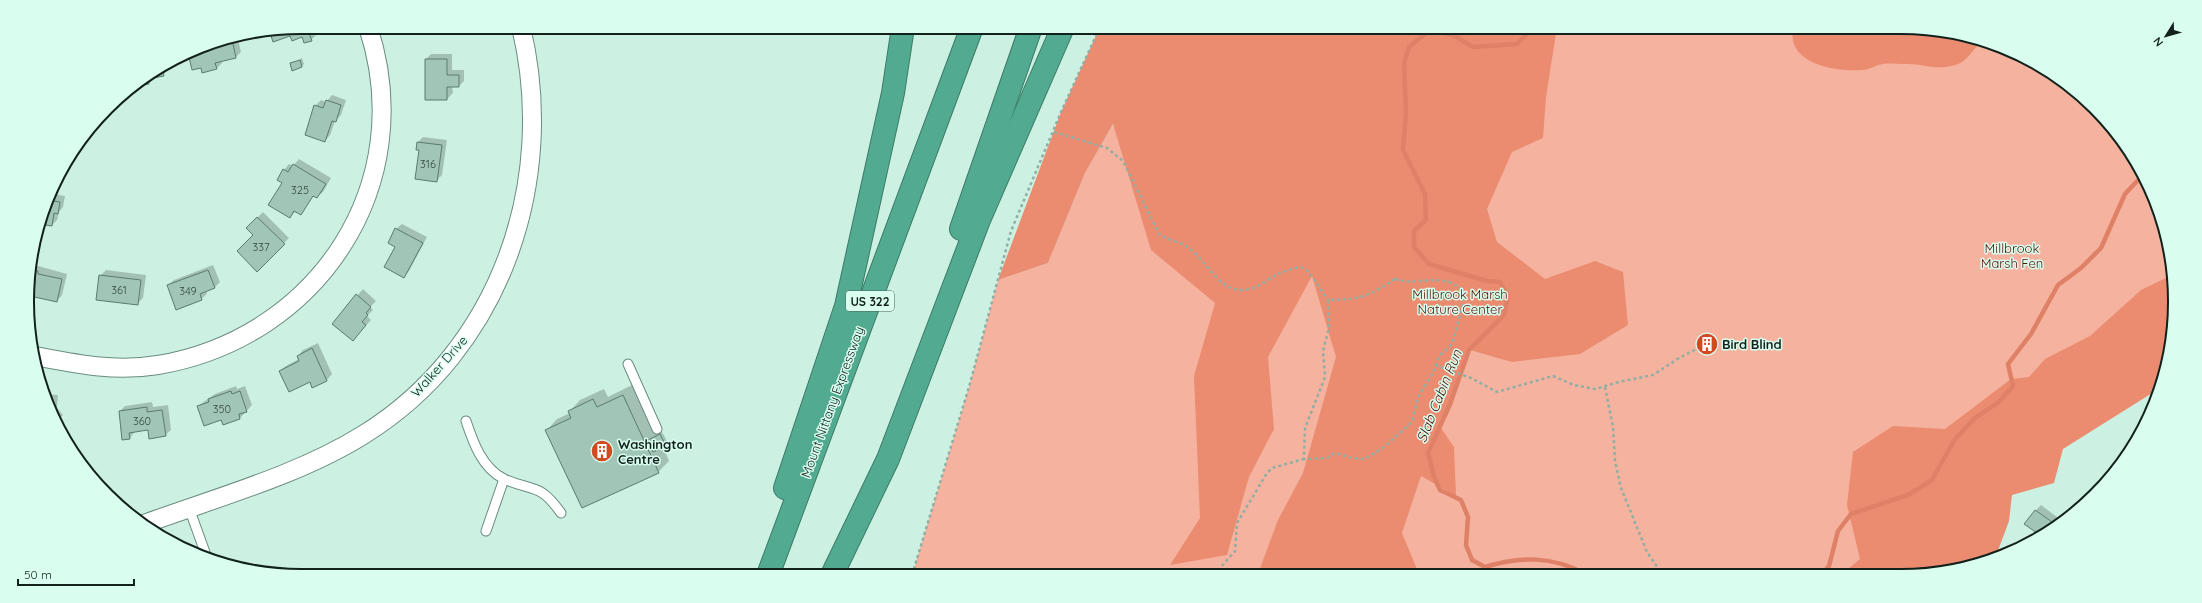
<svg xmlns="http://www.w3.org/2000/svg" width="2202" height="603" viewBox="0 0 2202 603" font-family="Quicksand,sans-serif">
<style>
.green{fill:#f5b29f}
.forest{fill:#eb8c71}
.shadow{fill:#0003}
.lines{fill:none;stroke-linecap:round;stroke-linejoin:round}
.stream{stroke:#df8167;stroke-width:4.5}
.building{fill:#a1c5b7;stroke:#5a7c70}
.lane-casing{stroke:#6a8c80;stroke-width:11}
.street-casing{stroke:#6a8c80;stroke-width:20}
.highway-casing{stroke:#3c7b67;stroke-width:24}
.path{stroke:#90aea3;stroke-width:2.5;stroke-dasharray:3 3;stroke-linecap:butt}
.lane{stroke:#fff;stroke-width:9}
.street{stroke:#fff;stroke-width:18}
.highway{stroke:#52ab90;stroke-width:22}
.labels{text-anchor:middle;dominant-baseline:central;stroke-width:3;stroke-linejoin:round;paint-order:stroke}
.number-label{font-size:11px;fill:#364a43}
.shield{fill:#d9fef0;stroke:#4e635c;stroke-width:1}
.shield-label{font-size:12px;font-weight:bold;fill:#13211c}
.park-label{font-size:13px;fill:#4e1303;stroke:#d9fef0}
.poi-label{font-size:13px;font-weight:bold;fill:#13211c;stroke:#d9fef0;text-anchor:start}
.street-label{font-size:13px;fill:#13211c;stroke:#d9fef0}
.water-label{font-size:14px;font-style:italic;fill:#4e1303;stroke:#d9fef0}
.rim{fill:none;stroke:#13211c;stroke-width:2}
</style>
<rect width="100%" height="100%" fill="#ccf1e3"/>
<path class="green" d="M1142,27H1900L1954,32L2005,48L2053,73L2094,107L2129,149L2154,196L2170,248L2175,301L2170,355L1897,574L912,575L969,387L998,280L1048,263L1085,173L1113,124L1114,128Z"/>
<g class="forest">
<path d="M1100,27H1557L1546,97L1543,138L1512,152L1487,209L1497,242L1545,279L1595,261L1623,272L1628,325L1580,354L1512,362L1470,350L1452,405L1441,428L1454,447L1456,496L1421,476L1402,533L1419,574L1253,575L1259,571L1278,520L1303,473L1336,357L1312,276L1268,357L1274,429L1249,477L1227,555L1170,565L1200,518L1194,376L1215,303L1151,250L1113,124L1085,173L1048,263L998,280L1061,112Z"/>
<path d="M1793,27C1856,27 1921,22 1982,41C1975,47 1967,61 1958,64C1937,72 1924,63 1904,64C1897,64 1890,63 1883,64C1876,65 1869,70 1862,70C1835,72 1786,64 1793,27Z"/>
<path d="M2172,275L2175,301L2170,355L2157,390L2063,449L2054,483L2012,495L2009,521L1996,556L1936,574H1842L1860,559L1847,505L1853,452L1893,426L1945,429L2011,379L2029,377L2045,359L2090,336L2141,290Z"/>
</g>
<g class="shadow">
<path d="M302,27H316L315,29L317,34L311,40L303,36L270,30Z"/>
<path d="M237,35L241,52L236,57L222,61V63L217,68L201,67L189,53L197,48Z"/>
<path d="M431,54H452V70H464V81L459,86H452L453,93L447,99H426V59Z"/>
<path d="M302,58L304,64L302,66L291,64Z"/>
<path d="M168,66L169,69L163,75L154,77L149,83L137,85Z"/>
<path d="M332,95L346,100L341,115L335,121L330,135L325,141L315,106L321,100L326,102Z"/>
<path d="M423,137L447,140L442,175L436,181L420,149L418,142Z"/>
<path d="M299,159L331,178L323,192L317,197L314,195L301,214L295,212L290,217L283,182L284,170L289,164L293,166Z"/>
<path d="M54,183V187L59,188L58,195L65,196L63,207L59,212L57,220L52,225L41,223L38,227Z"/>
<path d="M263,212L289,238L257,270L254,235L247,228Z"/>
<path d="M402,224L427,237L409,271L404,277L396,246V229Z"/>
<path d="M31,264L67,274L62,295L57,301L28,288Z"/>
<path d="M213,265L220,282L214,288L206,291L207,294L201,299L168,285L174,280Z"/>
<path d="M106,270L146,275L143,298L137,304L100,276Z"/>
<path d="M363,289L376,301L370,307L373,310L367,316L371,320L353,340L333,324Z"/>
<path d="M1712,337L1715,343L1713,346L1702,342Z"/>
<path d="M318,343L332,374L327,380L313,386L310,381L280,371L286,366L299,359L298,356L303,350Z"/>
<path d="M634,384L657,435L662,432L668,443L663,446L669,461L658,472L547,430L557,419L570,413V411L580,400L604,389L608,397Z"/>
<path d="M236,386L237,389L245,386L252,405L240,418L223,424L221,419L198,406L215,394Z"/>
<path d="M45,394L58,395L57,408L63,415L58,420V427Z"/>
<path d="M152,402L153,407L168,405L171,430L165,435L149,429L135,431L130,438L120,411L125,406Z"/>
<path d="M2041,505L2061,520L2035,538L2039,533L2036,510Z"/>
</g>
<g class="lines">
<g class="stream">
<path d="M1534,27L1517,44L1473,47L1455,36L1440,31L1426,33L1409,47L1404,63L1406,113L1403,150L1425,194L1426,220L1414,231V247L1429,264L1487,281L1500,282L1508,296L1504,315L1469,350L1450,404L1428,453L1434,477L1440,490L1461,500L1468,517L1466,545L1472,560L1485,567C1521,556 1552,556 1586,574"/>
<path d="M1822,574L1829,566L1838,531L1851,514L1908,495L1932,480L1955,439L1975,418L1999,402L2013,386L2008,364L2031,334L2058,285L2081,268L2101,248L2125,194L2139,179L2144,178"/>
</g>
</g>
<g class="building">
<path d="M302,27H312L314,31L309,33L312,41L304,43L302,37L292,41L290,36L273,42L269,30Z"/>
<path d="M414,27H434L414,31Z"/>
<path d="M234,36L235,38L232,39L236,58L215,63L217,69L202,73L201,68L192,70L188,53L197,48Z"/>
<path d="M425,59H447V75H459V87H447V100H425Z"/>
<path d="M300,60L302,67L292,71L290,63Z"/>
<path d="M162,69L164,76L148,79L149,84L137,86Z"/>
<path d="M326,100L341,105L336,122L332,121L325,142L305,135L314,105L323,108Z"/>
<path d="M417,142L442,145L437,182L415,179L419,150H416Z"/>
<path d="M293,164L326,184L317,198L313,196L301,215L294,211L290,218L268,205L282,183L277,180L283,169L288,172Z"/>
<path d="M51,193H54L53,201L60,202L58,214L54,213L52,226L39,224Z"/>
<path d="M257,217L285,244L257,272L237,251L253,235L246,228Z"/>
<path d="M395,228L423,243L404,278L384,267L395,247L388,243Z"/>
<path d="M30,269L38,271V274L62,279L57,302L30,296L31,290L28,289V283Z"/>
<path d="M208,270L215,288L200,294L202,300L176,310L167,285Z"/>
<path d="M99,275L141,280L138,305L96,300Z"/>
<path d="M356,294L371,307L366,313L368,315L362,322L366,325L353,341L332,324Z"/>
<path d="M1709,338L1713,346L1705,350L1701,342Z"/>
<path d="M312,348L327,381L312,388L310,382L289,392L279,371L299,361L297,356Z"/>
<path d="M231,391L232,394L240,391L247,412L239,414L240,419L223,425L221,420L204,426L197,406L209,402L208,399Z"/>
<path d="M623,395L659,473L582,508L545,430L571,418L568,411L593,399L597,407Z"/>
<path d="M47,400H53L52,414L59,421L56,424Z"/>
<path d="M147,407V412L162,410L166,436L149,439L148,430L129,433L130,439L122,440L119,411Z"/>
<path d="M660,434L666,446L653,452L648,440Z"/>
<path d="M2035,510L2055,524L2032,540L2037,533L2024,524Z"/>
</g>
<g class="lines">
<g class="lane-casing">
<g id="lane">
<path d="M628,364L657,429"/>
<path d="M466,421C473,442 482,468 504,479C533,492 539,482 561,513"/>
<path d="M189,508L206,555"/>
<path d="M486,531L504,479"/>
</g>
</g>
<g class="street-casing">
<g id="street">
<path d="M35,356C77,364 114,372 158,365C318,338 420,184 368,27"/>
<path d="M144,524C215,498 299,475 363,435C501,350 558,181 521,27"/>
</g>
</g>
<g class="highway-casing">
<g id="highway">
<path d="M961,229L1031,27"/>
<path d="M785,488L846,306L893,93L903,27"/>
<path d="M768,575L972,27"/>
<path d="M832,575L888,459L979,220L1063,27"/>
</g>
</g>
<g class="path">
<path d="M1054,132L1107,148L1123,161L1159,234C1168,240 1176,241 1184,245C1208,258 1218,297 1250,289C1259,287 1267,280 1274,276C1283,271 1291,269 1301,267L1309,272L1328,300"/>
<path d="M1395,279C1417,287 1442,271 1462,290L1463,303L1454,338L1451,345L1440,355L1433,373L1418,397L1412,422L1384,447L1365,459L1352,458L1339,454H1333L1327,458L1304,459L1305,428L1325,377L1323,351L1329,328L1328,300C1360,300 1369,296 1395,279Z"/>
<path d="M1435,365L1471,378L1497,392L1553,376L1574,385L1595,389L1619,382L1653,375L1679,358L1706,344"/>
<path d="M1605,387L1613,427L1615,461L1621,488L1647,552L1662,574"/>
<path d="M912,575L969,387L1011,231L1061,112L1100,27"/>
<path d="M1214,575L1235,551L1237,523L1267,473L1272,468L1304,459"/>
</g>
<use href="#lane" class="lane"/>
<use href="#street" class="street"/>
<use href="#highway" class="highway"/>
</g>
<defs>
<g id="building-disc" transform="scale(1.15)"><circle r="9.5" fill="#d34a21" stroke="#d9fef0"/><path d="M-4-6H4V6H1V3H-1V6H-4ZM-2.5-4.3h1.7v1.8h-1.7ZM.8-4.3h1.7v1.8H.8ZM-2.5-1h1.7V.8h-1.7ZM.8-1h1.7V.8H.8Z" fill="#fff"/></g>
</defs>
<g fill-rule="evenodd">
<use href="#building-disc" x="1707" y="344"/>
<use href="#building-disc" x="602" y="451"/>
</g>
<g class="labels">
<g class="number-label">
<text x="428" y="164">316</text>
<text x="300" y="190">325</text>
<text x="261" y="247">337</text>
<text x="119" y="290">361</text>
<text x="188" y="291">349</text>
<text x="222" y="409">350</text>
<text x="142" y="421">360</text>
</g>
<rect class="shield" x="846" y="291" width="48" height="20" rx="3"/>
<g class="shield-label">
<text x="870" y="301">US 322</text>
</g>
<g class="park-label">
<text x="2012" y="248">Millbrook<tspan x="2012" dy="15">Marsh Fen</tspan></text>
<text x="1460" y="294">Millbrook Marsh<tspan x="1460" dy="15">Nature Center</tspan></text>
</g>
<g class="poi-label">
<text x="1722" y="344">Bird Blind</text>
<text x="618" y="444">Washington<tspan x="618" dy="15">Centre</tspan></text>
</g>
<g class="street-label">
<text transform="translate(439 366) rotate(-48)">Walker Drive</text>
<text transform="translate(832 402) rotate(-70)">Mount Nittany Expressway</text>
</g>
<g class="water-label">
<text transform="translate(1439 396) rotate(-68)">Slab Cabin Run</text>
</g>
</g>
<path d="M0 0H2202V603H0ZM301 34H1901A267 267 0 0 1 2168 301V302A267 267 0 0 1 1901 569H301A267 267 0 0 1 34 302V301A267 267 0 0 1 301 34Z" fill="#d9fef0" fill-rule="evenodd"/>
<path class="rim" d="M301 34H1901A267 267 0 0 1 2168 301V302A267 267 0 0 1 1901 569H301A267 267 0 0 1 34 302V301A267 267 0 0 1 301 34Z"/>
<g transform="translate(2166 36) rotate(233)" stroke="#d9fef0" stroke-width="3" paint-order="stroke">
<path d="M0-3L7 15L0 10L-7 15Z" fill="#13211c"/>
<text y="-6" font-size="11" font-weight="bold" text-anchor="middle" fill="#13211c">N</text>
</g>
<path d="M18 579v6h116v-6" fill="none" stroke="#13211c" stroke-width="2"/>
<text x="24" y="579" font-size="12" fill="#13211c" stroke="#d9fef0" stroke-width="3" paint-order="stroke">50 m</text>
</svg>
